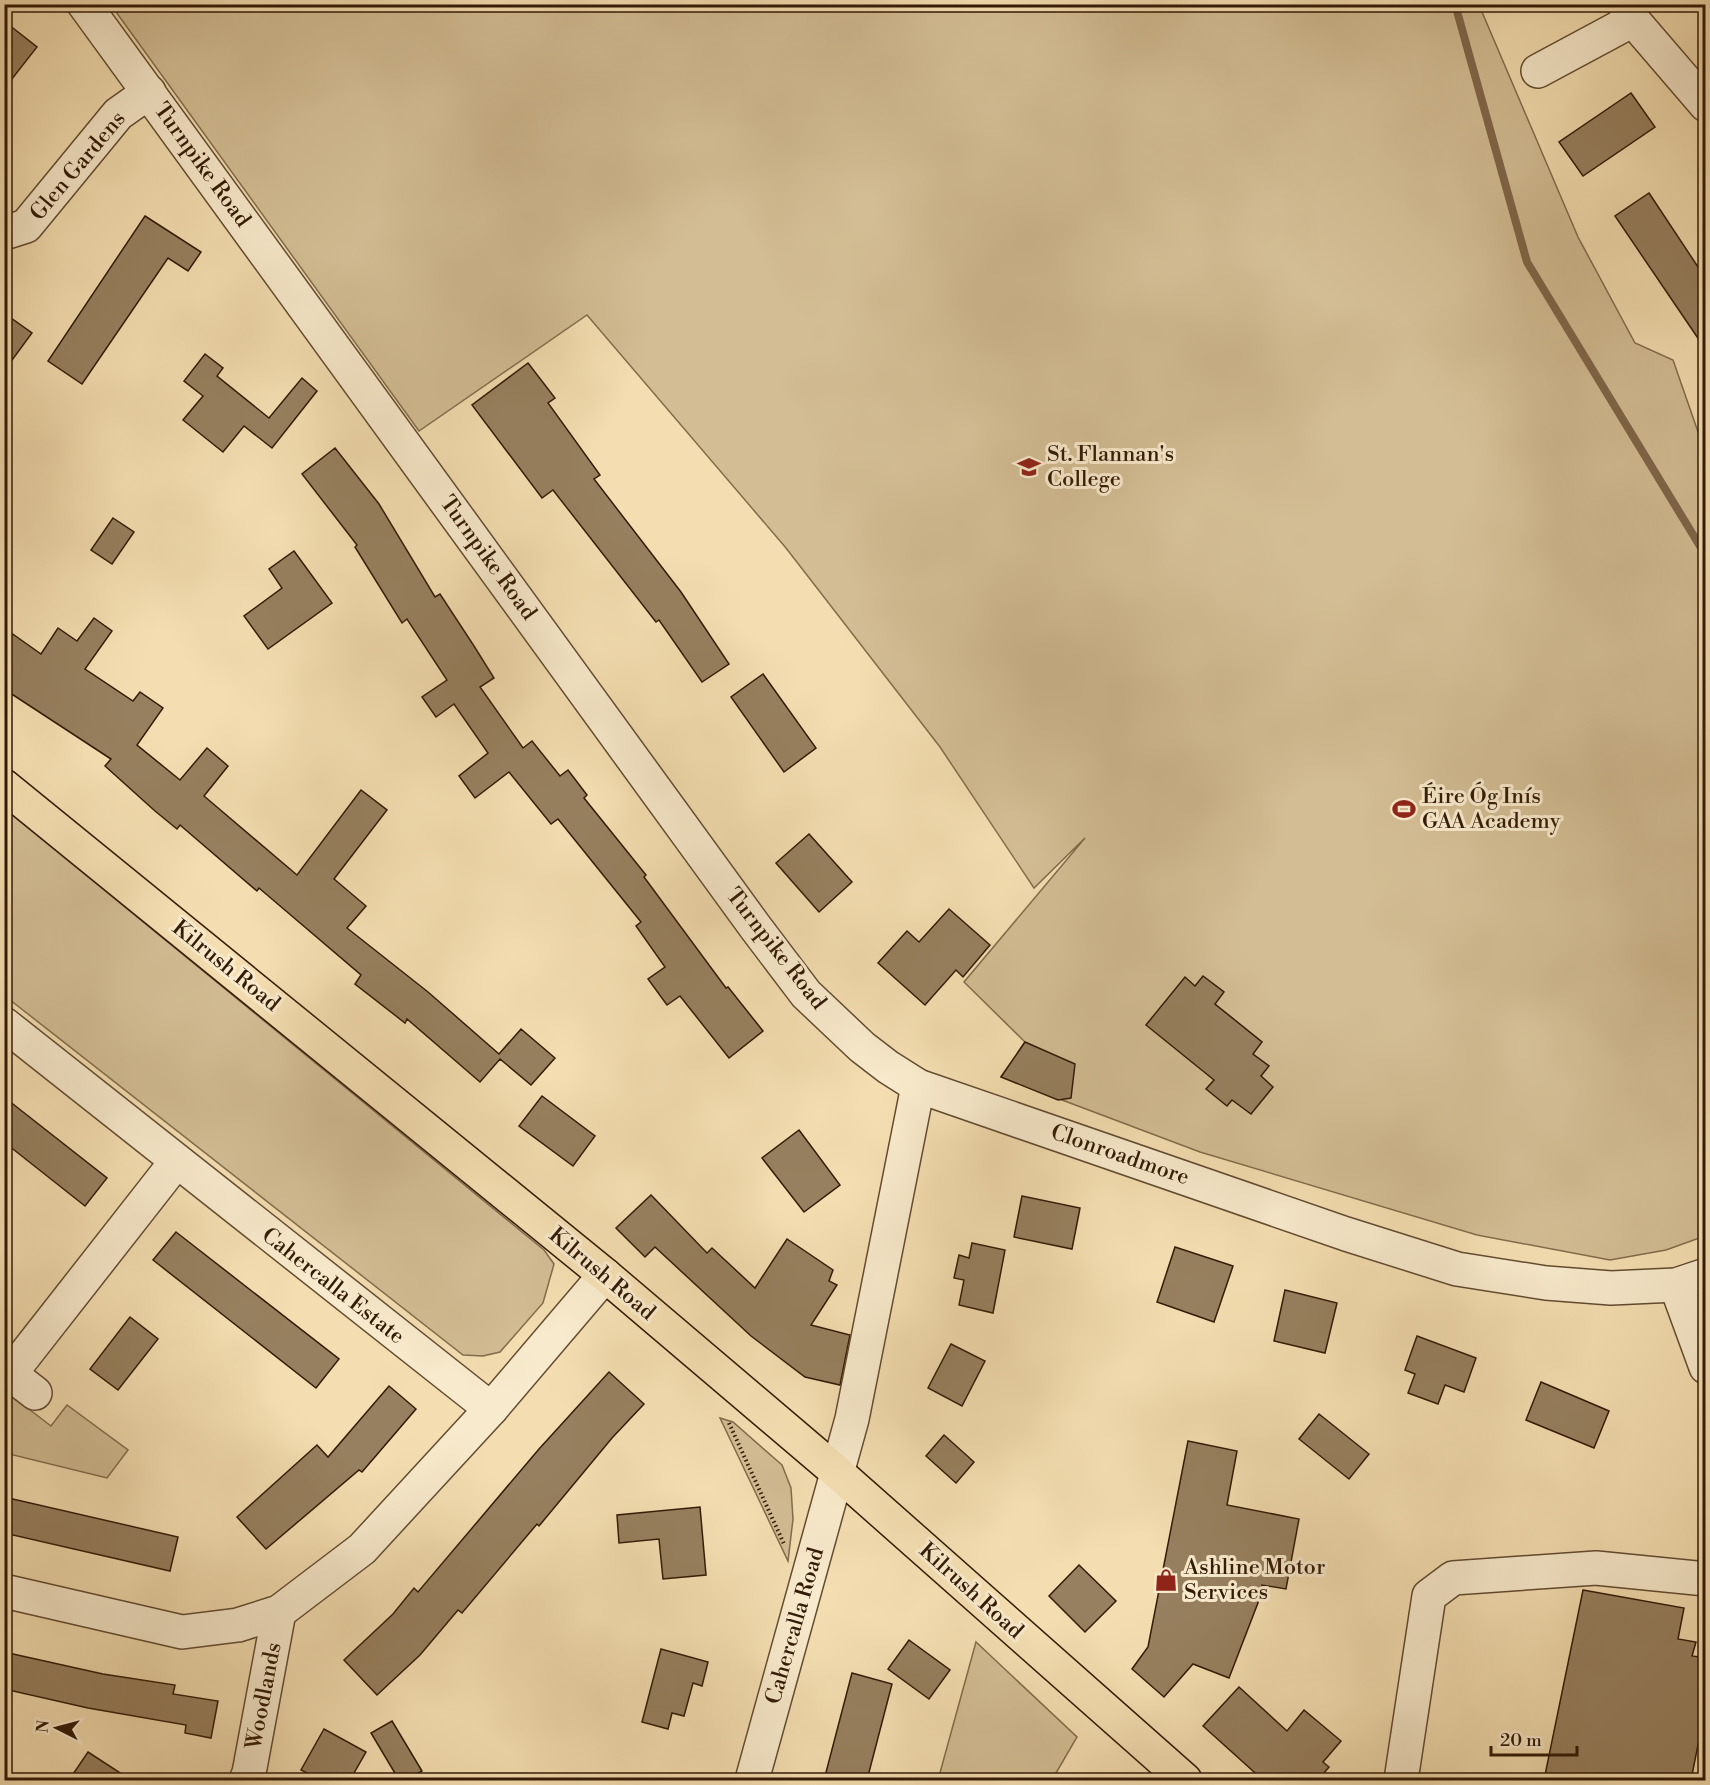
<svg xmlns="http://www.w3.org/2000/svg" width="1710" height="1785" viewBox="0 0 1710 1785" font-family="'Libre Bodoni',serif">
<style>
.green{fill:#d3bd94;stroke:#826c4d;stroke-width:1.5}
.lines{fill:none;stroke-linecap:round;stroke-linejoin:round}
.stream{stroke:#7f674a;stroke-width:8}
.building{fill:#97805f;stroke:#321a06;stroke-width:1.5}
.minor-casing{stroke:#624b31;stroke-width:36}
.major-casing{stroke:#321a06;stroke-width:36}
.path{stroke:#321a06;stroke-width:4;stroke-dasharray:1.5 3;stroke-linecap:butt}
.minor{stroke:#f8eacc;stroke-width:33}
.major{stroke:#f4deb1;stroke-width:33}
.labels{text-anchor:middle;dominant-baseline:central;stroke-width:6;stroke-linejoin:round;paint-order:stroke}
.street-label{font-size:22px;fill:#321a06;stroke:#f8eacc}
.poi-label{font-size:22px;fill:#321a06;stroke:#f8eacc;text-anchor:start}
</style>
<rect width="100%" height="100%" fill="#f4deb1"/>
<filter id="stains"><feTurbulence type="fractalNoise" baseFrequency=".00333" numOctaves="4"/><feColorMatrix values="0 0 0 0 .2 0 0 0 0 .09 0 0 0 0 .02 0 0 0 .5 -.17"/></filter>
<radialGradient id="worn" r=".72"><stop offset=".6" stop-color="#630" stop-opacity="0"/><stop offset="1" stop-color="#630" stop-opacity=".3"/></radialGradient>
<g class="green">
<path d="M111,5H1479L1578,237L1635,343L1673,360L1705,452V1236L1666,1250L1610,1260L1477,1235L1200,1152L1001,1077L1025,1042L964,982L1085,838L1034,888L940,747L786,548L587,315L419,431Z"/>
<path d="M4,808L544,1250L554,1264L543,1303L500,1352L483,1356L463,1355L5,996Z"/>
<path d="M4,1390L51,1426L67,1405L128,1450L107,1478L5,1453Z"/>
<path d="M720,1418L733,1422L782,1465L791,1488L793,1519L788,1561Z"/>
<path d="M976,1642L1077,1737L1052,1780H938Z"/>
</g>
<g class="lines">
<path class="stream" d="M1455,4L1527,262L1706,556"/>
</g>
<g class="building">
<path d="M4,21L37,47L4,89Z"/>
<path d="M1631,93L1655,127L1583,176L1559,142Z"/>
<path d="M1649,193L1706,279V350L1615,216Z"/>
<path d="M145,216L201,252L188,271L168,258L82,384L48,361Z"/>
<path d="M4,313L32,333L4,371Z"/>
<path d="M205,354L223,368L217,376L269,418L302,378L317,391L272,448L244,426L223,452L183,420L203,396L184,381Z"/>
<path d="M528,363L555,398L548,403L600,475L594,479L681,592L729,664L702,682L659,620L656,622L553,490L542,498L472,405Z"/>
<path d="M335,448L379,504L435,597L440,594L474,646L494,678L480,687L523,748L532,741L560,776L568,770L587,795L584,798L646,875L644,877L726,988L728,987L763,1031L729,1058L680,996L667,1005L648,979L665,967L636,926L641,922L558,819L551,824L509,772L475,798L459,776L488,753L454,704L436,717L422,697L447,680L407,619L402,623L355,547L357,545L302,474Z"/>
<path d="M113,518L134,532L112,564L91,550Z"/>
<path d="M294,551L332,603L268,649L244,616L282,588L269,569Z"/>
<path d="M94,618L112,631L85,669L133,701L140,692L163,708L137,745L180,780L207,748L228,766L204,796L297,875L361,790L387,810L334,879L366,906L347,928L428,992L499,1054L521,1029L555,1058L531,1085L500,1059L480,1082L407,1019L405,1023L355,984L361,975L259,888L257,891L180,825L177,829L155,811L105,766L111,759L4,689V628L41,654L58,628L77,641Z"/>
<path d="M763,674L816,748L784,772L731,697Z"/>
<path d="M809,834L852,882L819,912L776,863Z"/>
<path d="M949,909L990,945L963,977L956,970L925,1005L878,963L907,931L919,942Z"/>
<path d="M1203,976L1224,992L1215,1004L1262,1042L1253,1054L1269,1066L1261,1076L1273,1087L1251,1114L1232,1100L1227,1106L1206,1089L1214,1080L1146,1025L1185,977L1195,986Z"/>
<path d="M1025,1042L1075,1064L1071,1098L1058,1100L1001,1077Z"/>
<path d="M542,1096L595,1136L573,1166L519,1126Z"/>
<path d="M4,1097L107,1178L85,1206L4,1142Z"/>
<path d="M799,1130L840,1185L804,1212L762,1158Z"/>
<path d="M651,1195L707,1253L712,1248L755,1288L787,1239L833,1270L829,1281L837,1285L811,1325L850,1335L840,1385L805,1377L751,1336L655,1247L645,1257L616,1228Z"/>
<path d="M1022,1196L1080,1208L1072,1249L1014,1237Z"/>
<path d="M176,1232L339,1359L316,1388L153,1260Z"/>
<path d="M972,1243L1005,1250L993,1313L959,1305L964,1280L954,1278L959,1255L969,1258Z"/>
<path d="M1175,1247L1233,1266L1214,1322L1157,1302Z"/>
<path d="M1285,1290L1337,1303L1325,1353L1274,1341Z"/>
<path d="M130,1317L158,1339L118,1390L90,1369Z"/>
<path d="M1417,1336L1476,1358L1464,1392L1445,1385L1438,1404L1408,1393L1415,1374L1405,1370Z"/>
<path d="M951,1344L985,1361L962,1406L928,1388Z"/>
<path d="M609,1372L644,1404L612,1438L539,1526L537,1524L462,1613L458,1610L420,1655L377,1695L344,1660L393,1614L414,1588L418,1592L539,1449Z"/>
<path d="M1541,1382L1609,1411L1594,1448L1526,1420Z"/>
<path d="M389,1386L416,1409L362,1472L359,1470L266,1549L237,1517L317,1445L328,1457Z"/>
<path d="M1319,1414L1369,1454L1349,1479L1299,1439Z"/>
<path d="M944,1435L974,1462L956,1483L926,1456Z"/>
<path d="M1188,1441L1237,1451L1227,1505L1299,1519L1286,1589L1262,1585L1261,1595L1229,1678L1193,1664L1164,1697L1132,1669L1148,1647Z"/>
<path d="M4,1497L178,1537L170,1571L4,1533Z"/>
<path d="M700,1507L706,1575L663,1579L659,1539L619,1543L617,1515Z"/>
<path d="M1079,1565L1116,1601L1085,1632L1049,1596Z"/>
<path d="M1583,1590L1684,1608L1678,1639L1696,1642L1692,1656L1706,1658V1705L1691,1780H1544Z"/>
<path d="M909,1640L950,1670L929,1699L888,1669Z"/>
<path d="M661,1649L708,1662L702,1686L693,1683L684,1716L672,1713L668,1729L642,1722Z"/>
<path d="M4,1652L103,1674L175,1685L173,1694L218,1701L211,1738L185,1733L186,1725L88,1708L4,1689Z"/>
<path d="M852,1673L892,1684L867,1780H824Z"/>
<path d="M1239,1687L1287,1731L1304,1710L1341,1741L1323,1762L1329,1767L1318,1780H1263L1203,1726Z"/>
<path d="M392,1721L422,1771L405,1780H399L371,1733Z"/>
<path d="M324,1729L366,1752L350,1780H321L301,1770Z"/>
<path d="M88,1752L131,1780H69Z"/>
</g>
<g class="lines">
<g class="minor-casing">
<g id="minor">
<path d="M84,4L756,928L806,994L862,1047L888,1067L918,1086L1346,1234L1457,1269L1546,1283L1611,1288L1676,1285L1706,1275"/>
<path d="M1624,4L1633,20L1706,105"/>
<path d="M1538,71L1633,20"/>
<path d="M4,233L26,226L118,114L149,92"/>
<path d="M4,1024L491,1409"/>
<path d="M1676,1285L1706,1367"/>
<path d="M4,1369L35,1393"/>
<path d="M10,1374L176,1162"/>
<path d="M4,1591L182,1632L238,1625L279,1612L362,1549L491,1409L605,1275"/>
<path d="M246,1780L249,1773L279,1612"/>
<path d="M752,1780L852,1419L918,1086"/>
<path d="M1401,1780L1429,1596L1453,1578L1596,1568L1706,1579"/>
</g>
</g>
<g class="major-casing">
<path id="major" d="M4,786L605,1275L838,1473L1185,1780"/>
</g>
<path class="path" d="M729,1423L784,1544"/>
<use href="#minor" class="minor"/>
<use href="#major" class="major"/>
</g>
<defs>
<g id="school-bare" transform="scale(1.8)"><path d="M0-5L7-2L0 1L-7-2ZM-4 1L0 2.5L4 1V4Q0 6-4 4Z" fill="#8f2418" stroke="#f8eacc" stroke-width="2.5" paint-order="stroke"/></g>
<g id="stadium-bare" transform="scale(1.8)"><path d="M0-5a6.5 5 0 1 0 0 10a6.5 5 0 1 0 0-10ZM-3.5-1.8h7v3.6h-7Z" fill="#8f2418" stroke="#f8eacc" stroke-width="2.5" paint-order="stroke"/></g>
<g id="shop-bare" transform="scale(1.8)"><path d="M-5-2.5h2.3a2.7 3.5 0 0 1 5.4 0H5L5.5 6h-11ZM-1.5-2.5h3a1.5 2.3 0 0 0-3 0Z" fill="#8f2418" stroke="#f8eacc" stroke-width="2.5" paint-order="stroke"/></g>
</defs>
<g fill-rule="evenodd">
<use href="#school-bare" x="1029" y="467"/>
<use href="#stadium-bare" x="1404" y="809"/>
<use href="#shop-bare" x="1166" y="1580"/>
</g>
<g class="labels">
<g class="street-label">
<text transform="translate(202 165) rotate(54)">Turnpike Road</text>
<text transform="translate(78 166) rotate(-50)">Glen Gardens</text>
<text transform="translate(488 558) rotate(54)">Turnpike Road</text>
<text transform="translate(776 949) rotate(52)">Turnpike Road</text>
<text transform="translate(226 966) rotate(39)">Kilrush Road</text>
<text transform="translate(1120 1155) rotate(19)">Clonroadmore</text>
<text transform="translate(602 1274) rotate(40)">Kilrush Road</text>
<text transform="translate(333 1286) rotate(38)">Cahercalla Estate</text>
<text transform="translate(971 1591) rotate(42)">Kilrush Road</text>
<text transform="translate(795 1626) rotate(-74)">Cahercalla Road</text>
<text transform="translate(264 1696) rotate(-79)">Woodlands</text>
</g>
<g class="poi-label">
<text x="1047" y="454">St. Flannan's<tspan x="1047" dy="25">College</tspan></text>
<text x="1422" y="796">Éire Óg Inís<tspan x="1422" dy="25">GAA Academy</tspan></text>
<text x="1184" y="1567">Ashline Motor<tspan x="1184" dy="25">Services</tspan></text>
</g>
</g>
<rect width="1710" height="1785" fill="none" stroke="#f4deb1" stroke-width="24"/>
<rect x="6" y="6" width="1698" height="1773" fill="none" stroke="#321a06" stroke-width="3"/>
<rect x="12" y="12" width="1686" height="1761" fill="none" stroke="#321a06" stroke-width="1.5"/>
<g transform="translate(57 1728) rotate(276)" stroke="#f8eacc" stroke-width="4.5" paint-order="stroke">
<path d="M0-4.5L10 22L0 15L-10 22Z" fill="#321a06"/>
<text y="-9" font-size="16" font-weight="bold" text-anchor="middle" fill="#321a06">N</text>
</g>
<path d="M1491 1746v9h86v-9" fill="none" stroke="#321a06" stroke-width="3"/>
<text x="1500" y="1746" font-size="18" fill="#321a06" stroke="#f8eacc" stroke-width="4.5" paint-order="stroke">20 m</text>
<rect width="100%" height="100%" filter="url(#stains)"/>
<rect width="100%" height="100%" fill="url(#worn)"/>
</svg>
